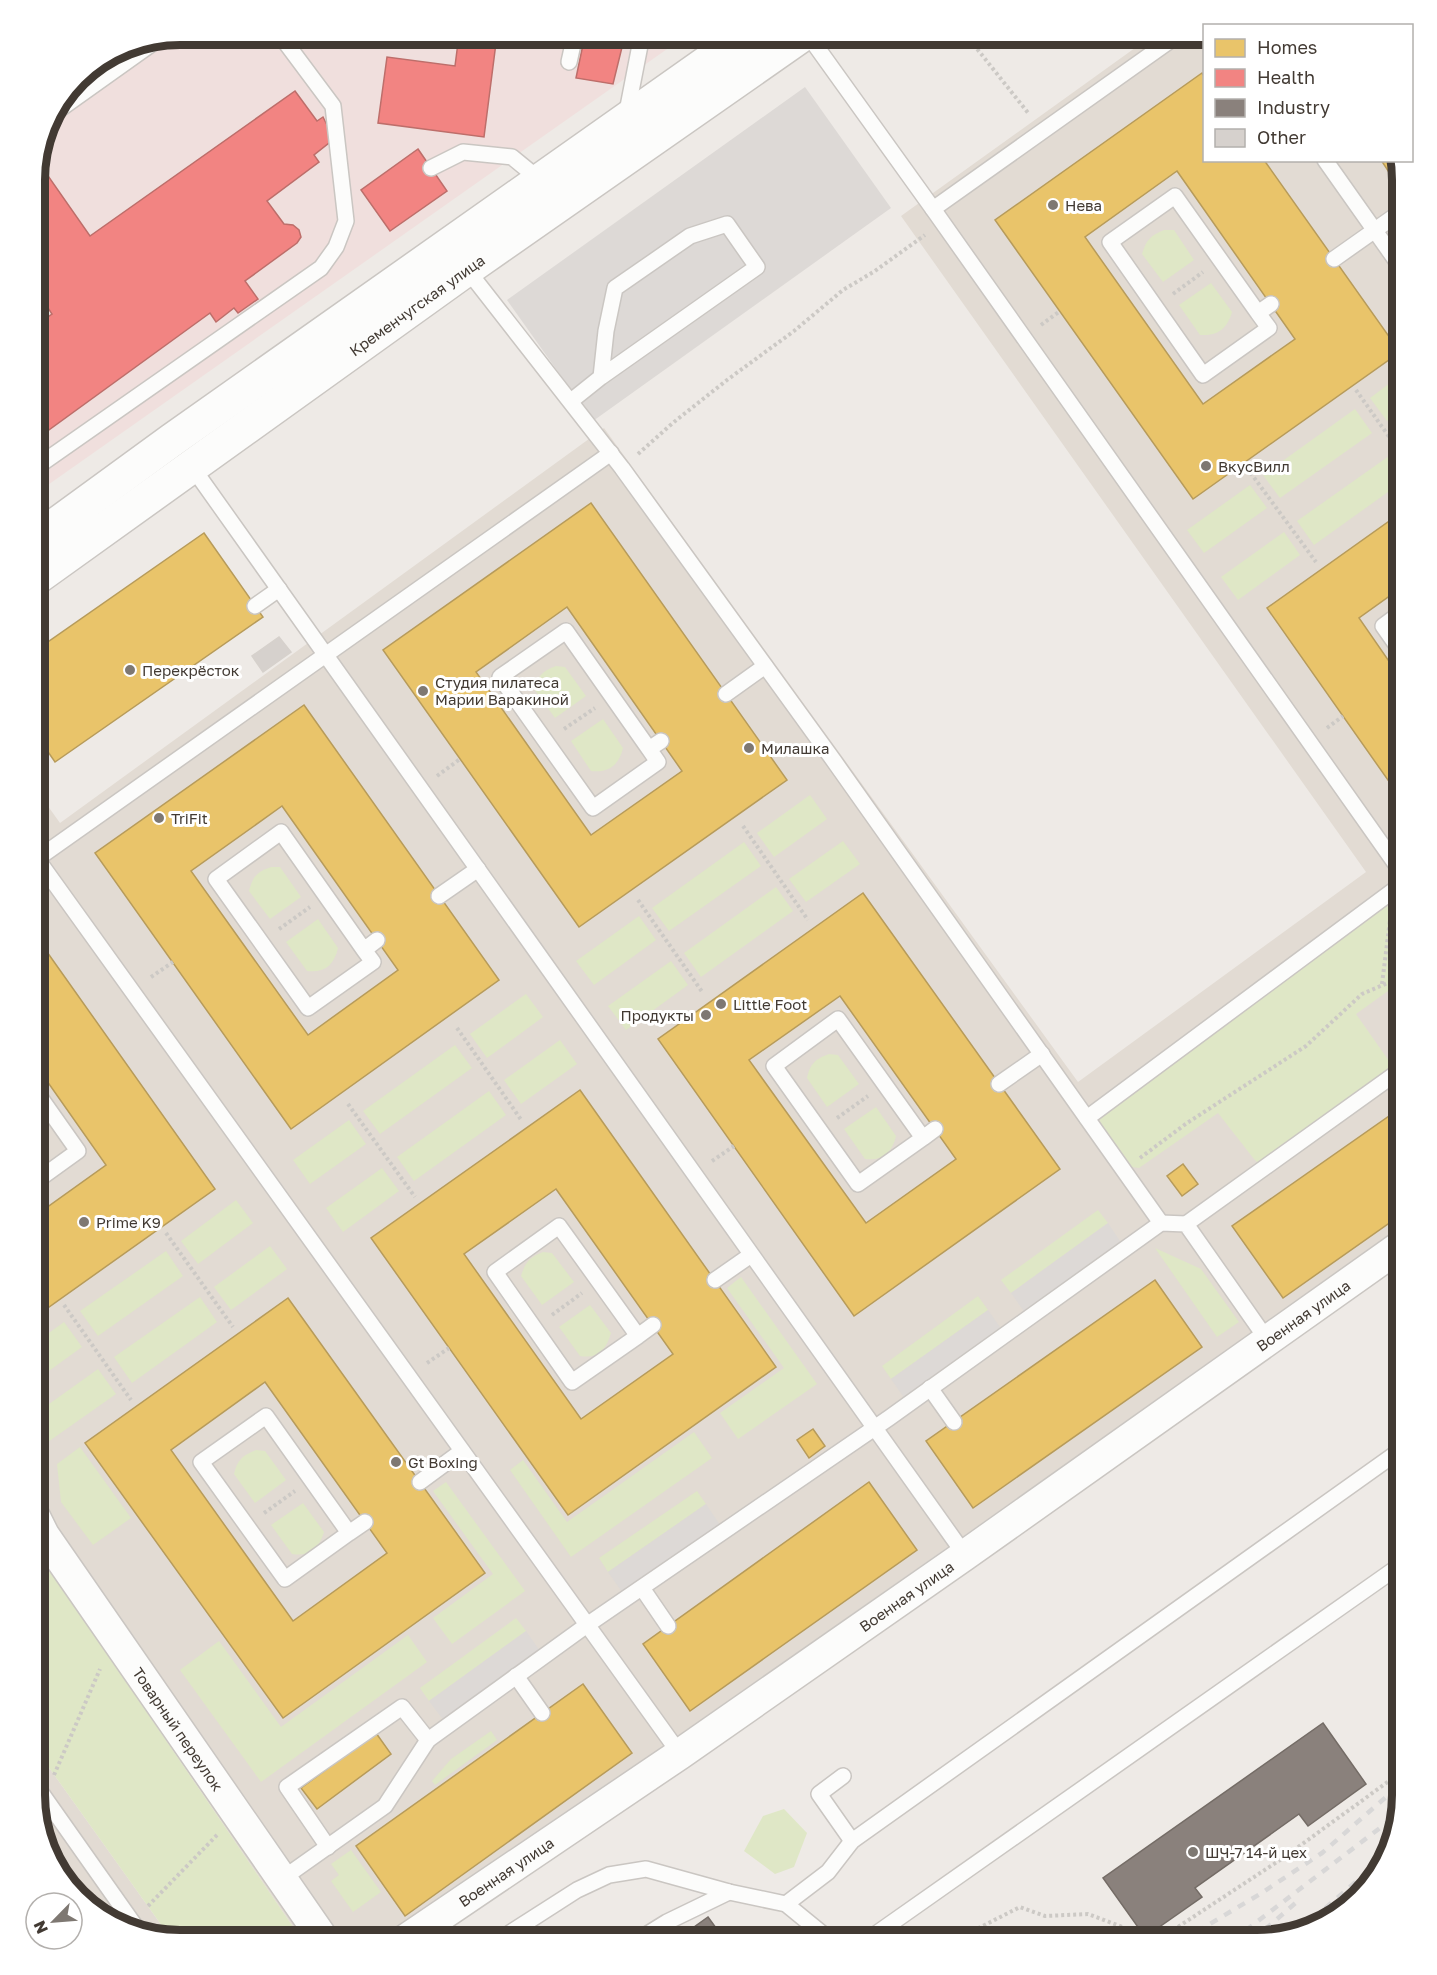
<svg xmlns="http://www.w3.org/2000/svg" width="1437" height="1975" viewBox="0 0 1437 1975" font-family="'Golos Text',sans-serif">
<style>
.residential{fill:#e2dbd3}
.medical{fill:#f0dfdd}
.green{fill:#dfe7c6}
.parking{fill:#ddd9d6}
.homes{fill:#e9c46a;stroke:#b79b5a;stroke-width:1.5;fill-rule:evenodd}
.health{fill:#f28482;stroke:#bd6e6a;stroke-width:1.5}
.industry{fill:#8a817c;stroke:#746c66;stroke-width:1.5}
.building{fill:#d6d1cd;stroke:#d6d1cc;stroke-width:1.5}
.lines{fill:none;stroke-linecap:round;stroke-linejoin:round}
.service-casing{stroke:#cac6c2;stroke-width:18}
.minor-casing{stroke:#cac6c2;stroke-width:33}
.tertiary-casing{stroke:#cac6c2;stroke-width:36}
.path{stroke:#ccc9c5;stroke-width:4;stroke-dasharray:3 3;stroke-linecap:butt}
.service{stroke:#fcfcfb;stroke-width:15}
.minor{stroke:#fcfcfb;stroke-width:30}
.tertiary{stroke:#fcfcfb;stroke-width:33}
.rail{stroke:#d8d7d7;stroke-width:4.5;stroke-dasharray:8 8;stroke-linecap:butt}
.poi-dot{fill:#7e7872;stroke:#fff;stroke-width:2}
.labels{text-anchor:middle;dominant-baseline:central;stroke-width:6;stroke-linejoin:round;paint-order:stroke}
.poi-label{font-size:15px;fill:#423a33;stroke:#fff;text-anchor:start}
.street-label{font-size:15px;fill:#423a33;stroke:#fff}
.rim{fill:none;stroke:#423a33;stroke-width:8}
</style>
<rect width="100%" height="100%" fill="#eeeae6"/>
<g class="residential">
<path d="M1153,35H1204V160L1397,161L1402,180V1228L388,1940H302L35,1548V788L60,823L604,428L1078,1082L1366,872L901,216Z"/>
<path d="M35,1748L172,1940L107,1921L54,1868L35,1795Z"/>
</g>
<path class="medical" d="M180,35H687L35,494V170L50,115L84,71L124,45Z"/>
<g class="green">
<path d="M1164,230H1174L1194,260L1163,282L1142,254C1146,240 1151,235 1164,230Z"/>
<path d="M1211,283L1232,312C1227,329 1218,336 1200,335L1179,305Z"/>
<path d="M1402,374V410L1387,421L1370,398Z"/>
<path d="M1355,409L1372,433L1280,498L1263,475Z"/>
<path d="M1389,456L1402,474V482L1314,545L1297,521Z"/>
<path d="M1250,485L1267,508L1204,553L1187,530Z"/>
<path d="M1284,532L1300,555L1238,600L1221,577Z"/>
<path d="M556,666L565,667L586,696L555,718L534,689C538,675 543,671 556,666Z"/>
<path d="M603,719L623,748C619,765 609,773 591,771L571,741Z"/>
<path d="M810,795L827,819L774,857L757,833Z"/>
<path d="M843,841L860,864L806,902L789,879Z"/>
<path d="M744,842L761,866L669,931L652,908Z"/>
<path d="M271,867H280L301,897L270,919L249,891C253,876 257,872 271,867Z"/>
<path d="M776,887L793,911L701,977L684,953Z"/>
<path d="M1384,906L1390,907L1402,925V981L1356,1014L1389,1061V1068L1384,1074L1262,1162L1258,1163L1254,1159L1218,1113L1139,1168L1132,1167L1100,1123V1117Z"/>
<path d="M639,916L656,940L594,985L576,961Z"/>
<path d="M318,919L338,948C334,965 325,973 307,971L286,942Z"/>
<path d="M671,961L688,985L626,1030L608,1006Z"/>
<path d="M526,994L543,1017L487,1058L470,1034Z"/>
<path d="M560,1040L577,1064L521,1104L504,1080Z"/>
<path d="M455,1045L472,1068L380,1134L363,1111Z"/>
<path d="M829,1054L838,1055L859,1084L827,1107L807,1078C810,1064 815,1059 829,1054Z"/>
<path d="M489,1091L506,1115L414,1181L397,1157Z"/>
<path d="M876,1107L896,1136C892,1153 883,1161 865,1159L844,1129Z"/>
<path d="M349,1120L366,1144L310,1184L293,1160Z"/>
<path d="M35,1123L47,1141C45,1149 42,1158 35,1162Z"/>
<path d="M382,1168L399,1191L343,1232L326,1208Z"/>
<path d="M236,1200L253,1223L198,1264L181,1241Z"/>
<path d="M1098,1210L1108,1223L1011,1293L1001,1280Z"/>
<path d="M270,1246L287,1269L231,1310L214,1287Z"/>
<path d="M1155,1248L1201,1269L1239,1322L1217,1337Z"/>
<path d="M166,1251L183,1276L98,1336L80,1311Z"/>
<path d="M543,1252L552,1253L574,1282L542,1305L521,1276C525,1262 530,1257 543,1252Z"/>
<path d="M741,1277L817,1384L738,1439L720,1413L784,1368L727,1288Z"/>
<path d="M978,1296L988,1310L891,1379L882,1366Z"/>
<path d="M200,1297L217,1322L132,1383L114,1357Z"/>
<path d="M590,1305L611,1333C606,1350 598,1359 580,1356L559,1327Z"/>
<path d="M64,1322L82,1347L35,1381V1343Z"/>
<path d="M98,1369L116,1394L38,1449L35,1443V1414Z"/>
<path d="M694,1432L712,1458L571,1557L510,1470L523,1460L567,1522Z"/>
<path d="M80,1447L131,1518L93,1545L61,1502L57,1464Z"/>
<path d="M256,1450L265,1451L286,1480L255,1503L234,1474C237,1460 243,1455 256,1450Z"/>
<path d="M446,1482L525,1591L452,1644L433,1618L493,1574L433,1491Z"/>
<path d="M697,1491L706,1504L608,1572L599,1558Z"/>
<path d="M303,1503L324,1532C319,1548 310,1557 292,1554L271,1525Z"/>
<path d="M35,1548L302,1940H172L35,1748Z"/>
<path d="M516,1618L526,1631L429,1701L420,1688Z"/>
<path d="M408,1635L427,1662L261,1782L180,1670L219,1641L281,1727Z"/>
<path d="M491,1731L497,1740L435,1785L432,1781L451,1759Z"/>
<path d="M784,1809L807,1833L794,1867L775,1874L744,1851L763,1816Z"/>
<path d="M351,1850L381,1892L353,1912L331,1881L339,1875L331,1864Z"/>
</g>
<g class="parking">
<path d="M805,87L891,208L593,421L507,300Z"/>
<path d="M1108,1223L1122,1244L1025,1313L1011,1293Z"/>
<path d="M988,1310L1002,1330L905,1399L891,1379Z"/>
<path d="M706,1504L720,1525L622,1592L608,1572Z"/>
<path d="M526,1631L540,1651L444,1721L429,1701Z"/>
</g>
<g class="homes">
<path d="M1202,73L1204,76V160H1264L1400,352L1193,499L995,220ZM1177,171L1295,339L1203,404L1085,237Z"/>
<path d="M1381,160H1397L1402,180V192Z"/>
<path d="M591,503L787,780L579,927L383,650ZM567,607L682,771L591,835L476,672Z"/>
<path d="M1402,512V587L1359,618L1402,680V800L1267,608Z"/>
<path d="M204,533L263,617L55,762L35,733V651Z"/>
<path d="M304,705L499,980L291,1129L95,853ZM282,806L398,970L308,1035L191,871Z"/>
<path d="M863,893L1060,1169L854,1316L658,1039ZM840,996L956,1159L866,1223L749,1060Z"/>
<path d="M35,935L215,1189L35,1317V1216L106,1165L35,1064Z"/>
<path d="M580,1090L776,1367L568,1515L371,1238ZM556,1189L673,1354L581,1419L464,1254Z"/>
<path d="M1402,1107V1214L1283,1298L1232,1226Z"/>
<path d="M1183,1164L1198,1184L1182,1196L1167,1176Z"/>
<path d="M1155,1280L1202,1347L973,1508L926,1441Z"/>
<path d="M288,1298L485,1573L283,1718L85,1443ZM265,1382L387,1553L293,1621L171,1450Z"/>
<path d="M813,1429L825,1446L809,1458L797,1440Z"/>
<path d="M869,1482L917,1550L690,1711L643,1644Z"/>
<path d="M583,1684L632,1753L405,1916L356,1846Z"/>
<path d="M376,1733L391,1754L317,1809L301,1788Z"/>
</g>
<g class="health">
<path d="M459,35H497L484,137L378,123L387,57L455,66Z"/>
<path d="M585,35H625L613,84L576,78Z"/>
<path d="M295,91L317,121L323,117L334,139L314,155L319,162L267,201L284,224L293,225L299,230L301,237L297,243L245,281L258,299L238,313L234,308L216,322L210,313L35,440V326L52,314L35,288V170L37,160L90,236Z"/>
<path d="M418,149L447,191L390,231L361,190Z"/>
</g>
<g class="industry">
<path d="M1323,1723L1366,1784L1308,1826L1299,1814L1195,1888L1202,1897L1145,1937L1103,1878Z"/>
<path d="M708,1917L719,1932L708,1940H698L690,1930Z"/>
</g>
<path class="building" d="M279,637L291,652L263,672L252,656Z"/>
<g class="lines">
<g class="service-casing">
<g id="service">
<path d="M808,35L933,209L1402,873"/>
<path d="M569,62L575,35"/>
<path d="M49,117L160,38"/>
<path d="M626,117L642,35"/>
<path d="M1325,160L1402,269"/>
<path d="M431,168L463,152L512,157L540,180"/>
<path d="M933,209L1178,35"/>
<path d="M1334,259L1402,211"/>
<path d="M465,267L622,468L834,761L1161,1223"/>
<path d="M1258,313L1269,328L1203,375L1110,242L1175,196L1258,313L1271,304"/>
<path d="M571,401L601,377L757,267L727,224L690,236L615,288L606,331L601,377"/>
<path d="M190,464L965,1555"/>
<path d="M35,468L321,268L336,247L346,221L333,106L280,35"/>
<path d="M255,606L279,589"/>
<path d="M1402,653L1383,626L1402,612"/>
<path d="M726,694L765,666"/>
<path d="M649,749L658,762L593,808L500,677L566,631L649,749L661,741"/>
<path d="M35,856L680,1754"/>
<path d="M37,859L611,453"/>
<path d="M439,896L478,869"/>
<path d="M364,950L373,962L308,1008L216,879L281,832L364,950L377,940"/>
<path d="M999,1084L1042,1054"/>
<path d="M1087,1118L1402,884"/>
<path d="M923,1138L858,1184L774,1066L838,1019L923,1138L935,1129"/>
<path d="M35,1182L78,1151L35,1090"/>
<path d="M1186,1224L1402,1069"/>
<path d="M715,1280L751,1255"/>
<path d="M638,1336L572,1382L495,1272L559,1226L638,1336L653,1325"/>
<path d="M930,1388L954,1422"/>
<path d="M420,1482L462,1451"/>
<path d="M349,1533L285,1579L201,1462L266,1416L349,1533L365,1522"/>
<path d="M642,1588L668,1626"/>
<path d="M516,1676L542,1713"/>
<path d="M843,1776L819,1794L852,1841"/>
<path d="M35,1784L138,1930"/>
<path d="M328,1847L287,1787L402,1707L428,1740"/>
<path d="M282,1879L385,1806L428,1740L587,1625L889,1418L1161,1223L1186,1224L1268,1341"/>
<path d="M786,1904L828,1872L852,1841L1402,1449"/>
<path d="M499,1940L577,1890L609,1875L646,1869L729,1892L786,1904L830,1940"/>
<path d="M638,1940L667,1922L729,1892"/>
<path d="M862,1940L876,1934L1402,1564"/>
</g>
</g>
<g class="minor-casing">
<g id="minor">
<path id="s1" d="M35,1517L44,1535L324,1940"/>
<path id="s2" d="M405,1940L680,1754L965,1555L1402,1245"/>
</g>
</g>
<g class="tertiary-casing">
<g id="tertiary">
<path d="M35,540L172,440L746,35"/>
<path id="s3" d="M35,579L467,269L802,35"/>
</g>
</g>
<g class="path">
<path d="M966,35L1029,114"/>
<path d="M1173,294L1203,272"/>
<path d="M1041,325L1060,311"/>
<path d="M1356,390L1402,455"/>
<path d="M638,454L674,422L727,380L794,331L843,290L875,271L925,235"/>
<path d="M1247,468L1316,562"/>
<path d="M1327,728L1343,716"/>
<path d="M564,729L595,708"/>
<path d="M437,776L460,759"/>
<path d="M743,826L808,920"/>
<path d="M638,900L703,993"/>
<path d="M279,929L310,907"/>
<path d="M151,977L173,962"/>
<path d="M1382,984L1390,920"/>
<path d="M457,1028L522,1121"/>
<path d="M348,1104L415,1197"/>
<path d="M837,1118L868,1096"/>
<path d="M1140,1158L1187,1123L1306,1046L1362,994L1390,982L1398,983L1402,989"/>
<path d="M712,1161L734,1146"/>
<path d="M166,1233L233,1327"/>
<path d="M64,1305L131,1400"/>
<path d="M552,1315L582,1293"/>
<path d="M427,1363L449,1348"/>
<path d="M264,1513L295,1491"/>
<path d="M54,1775L100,1669"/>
<path d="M56,1870L66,1863"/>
<path d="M148,1906L218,1834"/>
<path d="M914,1935L961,1937L1020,1907L1045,1916L1088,1914L1133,1931L1139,1940"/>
<path d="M1158,1940L1283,1858L1389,1781L1402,1794"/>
</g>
<use href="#service" class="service"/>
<use href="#minor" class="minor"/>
<use href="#tertiary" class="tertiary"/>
<g class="rail">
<path d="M1301,1929L1387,1855"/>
<path d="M1183,1940L1260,1894L1322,1853L1402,1783"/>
<path d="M1233,1940L1397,1815"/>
<path d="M1253,1940L1300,1899"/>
</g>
</g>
<g class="poi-dot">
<circle cx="1053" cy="205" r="6"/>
<circle cx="1206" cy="466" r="6"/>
<circle cx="130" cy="670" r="6"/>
<circle cx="423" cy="691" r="6"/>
<circle cx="749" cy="748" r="6"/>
<circle cx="159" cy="818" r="6"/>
<circle cx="721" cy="1004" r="6"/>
<circle cx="706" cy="1015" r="6"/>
<circle cx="84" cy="1222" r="6"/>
<circle cx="396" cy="1462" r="6"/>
<circle cx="1193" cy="1852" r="6"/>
</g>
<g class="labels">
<g class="poi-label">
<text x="1065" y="205">Нева</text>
<text x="1218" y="466">ВкусВилл</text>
<text x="142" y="670">Перекрёсток</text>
<text x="435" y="682">Студия пилатеса<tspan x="435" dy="17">Марии Варакиной</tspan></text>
<text x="761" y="748">Милашка</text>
<text x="171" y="818">TriFit</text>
<text x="733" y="1004">Little Foot</text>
<text x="694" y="1015" text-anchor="end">Продукты</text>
<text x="96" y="1222">Prime K9</text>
<text x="408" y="1462">Gt Boxing</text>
<text x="1205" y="1852">ШЧ-7 14-й цех</text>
</g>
<g class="street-label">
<text stroke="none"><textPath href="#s3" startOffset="470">Кременчугская улица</textPath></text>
<text stroke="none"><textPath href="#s2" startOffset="1094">Военная улица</textPath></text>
<text stroke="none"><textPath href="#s2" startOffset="608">Военная улица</textPath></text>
<text stroke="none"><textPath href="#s1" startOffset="256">Товарный переулок</textPath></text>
<text stroke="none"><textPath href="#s2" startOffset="122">Военная улица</textPath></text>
</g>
</g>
<path d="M0 0H1437V1975H0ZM180 45H1257A135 135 0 0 1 1392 180V1795A135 135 0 0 1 1257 1930H180A135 135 0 0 1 45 1795V180A135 135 0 0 1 180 45Z" fill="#fff" fill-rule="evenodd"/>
<path class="rim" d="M180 45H1257A135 135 0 0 1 1392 180V1795A135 135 0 0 1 1257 1930H180A135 135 0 0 1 45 1795V180A135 135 0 0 1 180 45Z"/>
<rect x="1203" y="24" width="210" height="138" fill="#ffffff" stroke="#b3b0ad" stroke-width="1.5"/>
<rect x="1215" y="39" width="30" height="18" fill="#e9c46a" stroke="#b3b0ad" stroke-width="1.5"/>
<text x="1257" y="54" font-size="18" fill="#423a33">Homes</text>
<rect x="1215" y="69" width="30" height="18" fill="#f28482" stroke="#b3b0ad" stroke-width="1.5"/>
<text x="1257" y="84" font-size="18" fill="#423a33">Health</text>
<rect x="1215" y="99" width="30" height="18" fill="#8a817c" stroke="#b3b0ad" stroke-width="1.5"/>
<text x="1257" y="114" font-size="18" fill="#423a33">Industry</text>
<rect x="1215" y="129" width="30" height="18" fill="#d6d1cd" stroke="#b3b0ad" stroke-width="1.5"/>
<text x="1257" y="144" font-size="18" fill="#423a33">Other</text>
<g transform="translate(54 1921) rotate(245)"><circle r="28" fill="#ffffff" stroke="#b3b0ad" stroke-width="1.5"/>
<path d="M0-4.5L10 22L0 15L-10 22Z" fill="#7e7872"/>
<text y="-9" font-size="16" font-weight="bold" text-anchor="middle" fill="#423a33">N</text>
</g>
</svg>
